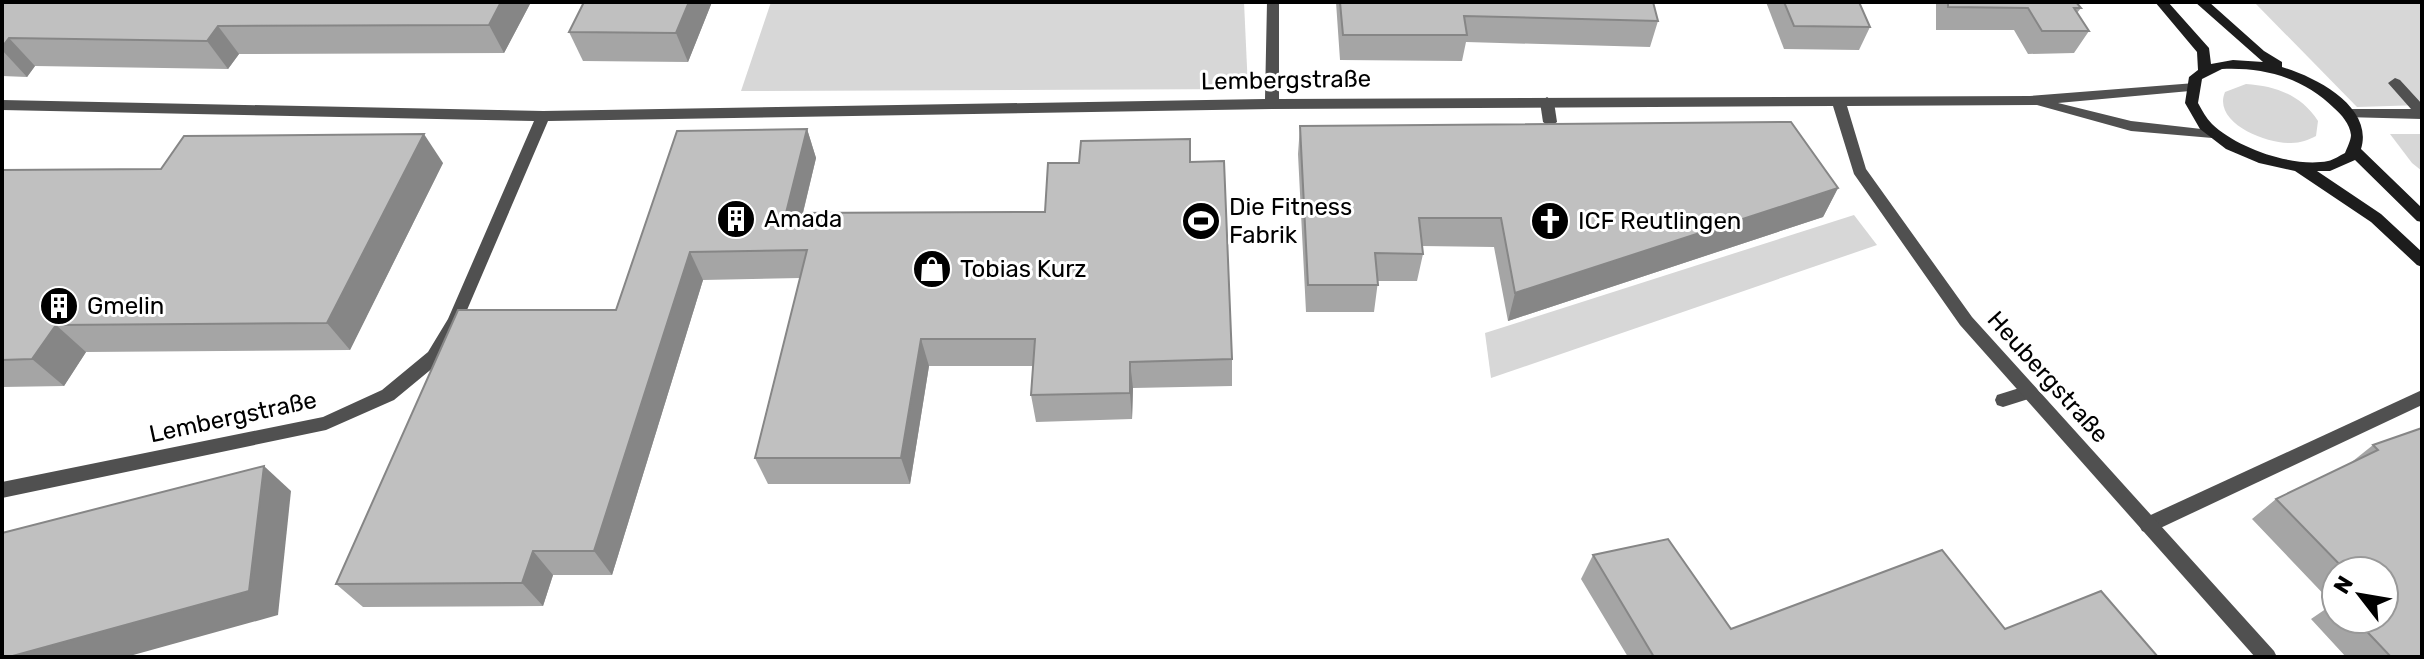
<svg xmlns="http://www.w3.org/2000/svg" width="2424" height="659" viewBox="0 0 2424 659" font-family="Rubik,sans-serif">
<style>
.green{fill:#d7d7d7}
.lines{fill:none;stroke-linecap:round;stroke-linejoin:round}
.lane{fill:#505050;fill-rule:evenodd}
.street{fill:#505050;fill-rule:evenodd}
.secondary{fill:#1d1d1d;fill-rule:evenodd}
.wall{fill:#a5a5a5;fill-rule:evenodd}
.shaded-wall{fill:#868686}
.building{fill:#c0c0c0;stroke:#868686;stroke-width:2}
.labels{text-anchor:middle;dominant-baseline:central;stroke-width:6;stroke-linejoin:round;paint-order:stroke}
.street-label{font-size:24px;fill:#000;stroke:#fff}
.poi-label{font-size:24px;fill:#000;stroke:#fff;text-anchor:start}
</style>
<rect width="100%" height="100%" fill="#fff"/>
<g class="green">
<path d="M771,2H1244L1248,89L741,91Z"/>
<path d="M2254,2H2422V105L2357,107Z"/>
<path d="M2246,84C2276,86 2301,95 2318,121L2316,136C2308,140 2301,143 2291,143C2267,144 2212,123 2225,92Z"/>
<path d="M2390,134H2422V171L2412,163Z"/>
<path d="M1854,215L1877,245L1491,378L1485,333Z"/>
</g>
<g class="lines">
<g class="lane">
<path d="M2395,78L2400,80L2422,104V119L2344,117L2342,114L2349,109H2411L2388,83Z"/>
<path d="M1547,97L1554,102L1557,122L1550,127L1543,122L1540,102Z"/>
<path d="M2029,385L2035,387L2037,392L2035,397L2003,407L1997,405L1995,400L1997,395Z"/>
<path d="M2422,390V405L2154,531L2148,533L2142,531L2139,525L2142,519Z"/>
</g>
<path class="street" d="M1267,2H1279V99L2030,96L2195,83L2197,86L2190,91L2058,103L2131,121L2219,131L2226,136L2224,139L2131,131L2037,105L1847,106L1866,169L1972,317L2274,651L2277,657H2255L1960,325L1854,174L1833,106L1272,109L548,121L461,324L440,362L394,400L326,430L2,498V482L323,417L382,390L428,352L448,319L534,121L2,110V100L543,111L1265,99Z"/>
<path class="secondary" d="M2155,2H2168L2209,48L2211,64L2233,60L2263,62L2195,2H2209L2264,51L2282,62V67C2316,77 2374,107 2361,149L2422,208V222L2417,221L2355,160L2330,171H2317L2381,214L2422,252V267L2417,265L2371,222L2295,171L2259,163L2226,149L2200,129L2185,103L2189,77L2198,70L2197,52ZM2222,69C2264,67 2304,78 2334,108C2341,114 2350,124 2351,135C2351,140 2347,148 2345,153C2340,155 2334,160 2328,161C2293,168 2237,148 2212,124C2206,118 2202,110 2198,103L2202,79Z"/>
</g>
<g class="wall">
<path d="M2,2H531L504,53L239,54L228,69L35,66L27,77L2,76Z"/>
<path d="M584,2H712L688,62L583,61L569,32Z"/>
<path d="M1336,2H1653L1658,21L1650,47L1466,42L1462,61L1340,60Z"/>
<path d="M1766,2H1859L1870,27L1859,50L1784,49Z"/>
<path d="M1936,2H2076L2081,8L2077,13L2089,31L2074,53L2028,54L2014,30H1936Z"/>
<path d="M1300,126L1838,188L1823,217L1508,321L1494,247L1422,246L1423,254L1417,281H1378L1374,312H1306L1298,154Z"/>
<path d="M807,129L816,158L803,213L1045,212L1190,162L1232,359V386L1133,388L1132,419L1036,422L1031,395L1033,366H929L910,484H768L755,458L800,278L703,280L612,575H553L543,606L363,607L336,584L616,310Z"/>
<path d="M443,163L350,350L86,352L64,386L2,387V170L161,169Z"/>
<path d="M2422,428V657H2346L2311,619L2333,604L2252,519L2276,499L2348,465L2373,445ZM2336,571H2384V619H2336Z"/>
<path d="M1593,555L1731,629H2005L2158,657H1628L1581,579Z"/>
</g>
<g class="shaded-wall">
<path d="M501,2H531L504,53L489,25Z"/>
<path d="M689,2H712L688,62L676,33Z"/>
<path d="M218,26L239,54L228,69L207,41Z"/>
<path d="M9,38L35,66L27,77L2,50V47Z"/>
<path d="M807,129L816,158L796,241L786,213Z"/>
<path d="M424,134L443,163L350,350L327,323Z"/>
<path d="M1838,188L1823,217L1508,321L1515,293Z"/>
<path d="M690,252L703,280L612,575L594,551Z"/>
<path d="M56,325L86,352L64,386L32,359Z"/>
<path d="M921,339L929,366L910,484L901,458Z"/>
<path d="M1130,362L1133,388L1132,419L1130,393Z"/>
<path d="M264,466L291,491L278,615L126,657H9Z"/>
<path d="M533,551L553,575L543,606L522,583Z"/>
</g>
<g class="building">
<path d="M2,2H501L489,25L218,26L207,41L9,38L2,47Z"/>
<path d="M584,2H689L676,33L569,32Z"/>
<path d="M1340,2H1653L1658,21L1464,16L1467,35H1343Z"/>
<path d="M1784,2H1859L1870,27L1794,26Z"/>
<path d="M1948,2H2076L2081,8H2074L2089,31H2042L2028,8L1948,7Z"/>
<path d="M1791,122L1838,188L1515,293L1501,218H1419L1423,254L1375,253L1378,285H1308L1300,126Z"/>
<path d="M807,129L786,213L1045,212L1048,163H1079L1081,141L1190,139V162L1224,161L1232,359L1130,362V393L1031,395L1035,339H921L901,458H755L807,250L690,252L594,551H533L522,583L336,584L458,310H616L677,131Z"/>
<path d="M424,134L327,323L56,325L32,359L2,360V170L161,169L184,136Z"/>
<path d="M2422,428V657H2391L2355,619H2384V571H2346L2276,499L2378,450L2373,445Z"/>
<path d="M264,466L249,591L9,657H2V533Z"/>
<path d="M1668,539L1731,629L1942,550L2005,629L2101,591L2158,657H1654L1593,555Z"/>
</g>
<defs>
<g id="building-disc" transform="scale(2)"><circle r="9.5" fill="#000" stroke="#fff"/><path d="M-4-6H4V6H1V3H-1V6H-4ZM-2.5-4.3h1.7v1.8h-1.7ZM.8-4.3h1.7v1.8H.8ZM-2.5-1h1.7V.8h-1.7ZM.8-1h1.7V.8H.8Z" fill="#fff"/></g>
<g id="stadium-disc" transform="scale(2)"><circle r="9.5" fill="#000" stroke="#fff"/><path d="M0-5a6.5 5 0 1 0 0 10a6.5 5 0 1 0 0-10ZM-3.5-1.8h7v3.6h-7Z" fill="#fff"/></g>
<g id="church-disc" transform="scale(2)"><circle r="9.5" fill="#000" stroke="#fff"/><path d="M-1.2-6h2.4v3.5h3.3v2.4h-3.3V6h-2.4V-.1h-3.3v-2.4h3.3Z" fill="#fff"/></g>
<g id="shop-disc" transform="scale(2)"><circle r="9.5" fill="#000" stroke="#fff"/><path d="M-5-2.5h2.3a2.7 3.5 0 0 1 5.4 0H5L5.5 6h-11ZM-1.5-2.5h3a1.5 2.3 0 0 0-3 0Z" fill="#fff"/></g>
</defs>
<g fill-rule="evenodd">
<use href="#building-disc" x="736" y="219"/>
<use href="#stadium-disc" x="1201" y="221"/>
<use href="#church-disc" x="1550" y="221"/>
<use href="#shop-disc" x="932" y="269"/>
<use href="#building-disc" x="59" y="306"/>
</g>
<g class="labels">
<g class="street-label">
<text transform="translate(1286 80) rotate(-1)">Lembergstraße</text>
<text transform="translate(2048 377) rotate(48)">Heubergstraße</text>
<text transform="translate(233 417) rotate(-12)">Lembergstraße</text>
</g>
<g class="poi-label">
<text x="1229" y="207">Die Fitness<tspan x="1229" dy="28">Fabrik</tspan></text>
<text x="764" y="219">Amada</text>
<text x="1578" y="221">ICF Reutlingen</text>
<text x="960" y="269">Tobias Kurz</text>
<text x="87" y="306">Gmelin</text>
</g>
</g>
<rect width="2424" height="659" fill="none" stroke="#000000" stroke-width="8"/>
<g transform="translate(2360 595) rotate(301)"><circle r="38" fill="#ffffff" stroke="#999999" stroke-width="2"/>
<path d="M0-6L14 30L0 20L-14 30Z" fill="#000000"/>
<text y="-12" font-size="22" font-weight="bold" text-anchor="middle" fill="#000000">N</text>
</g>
</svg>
